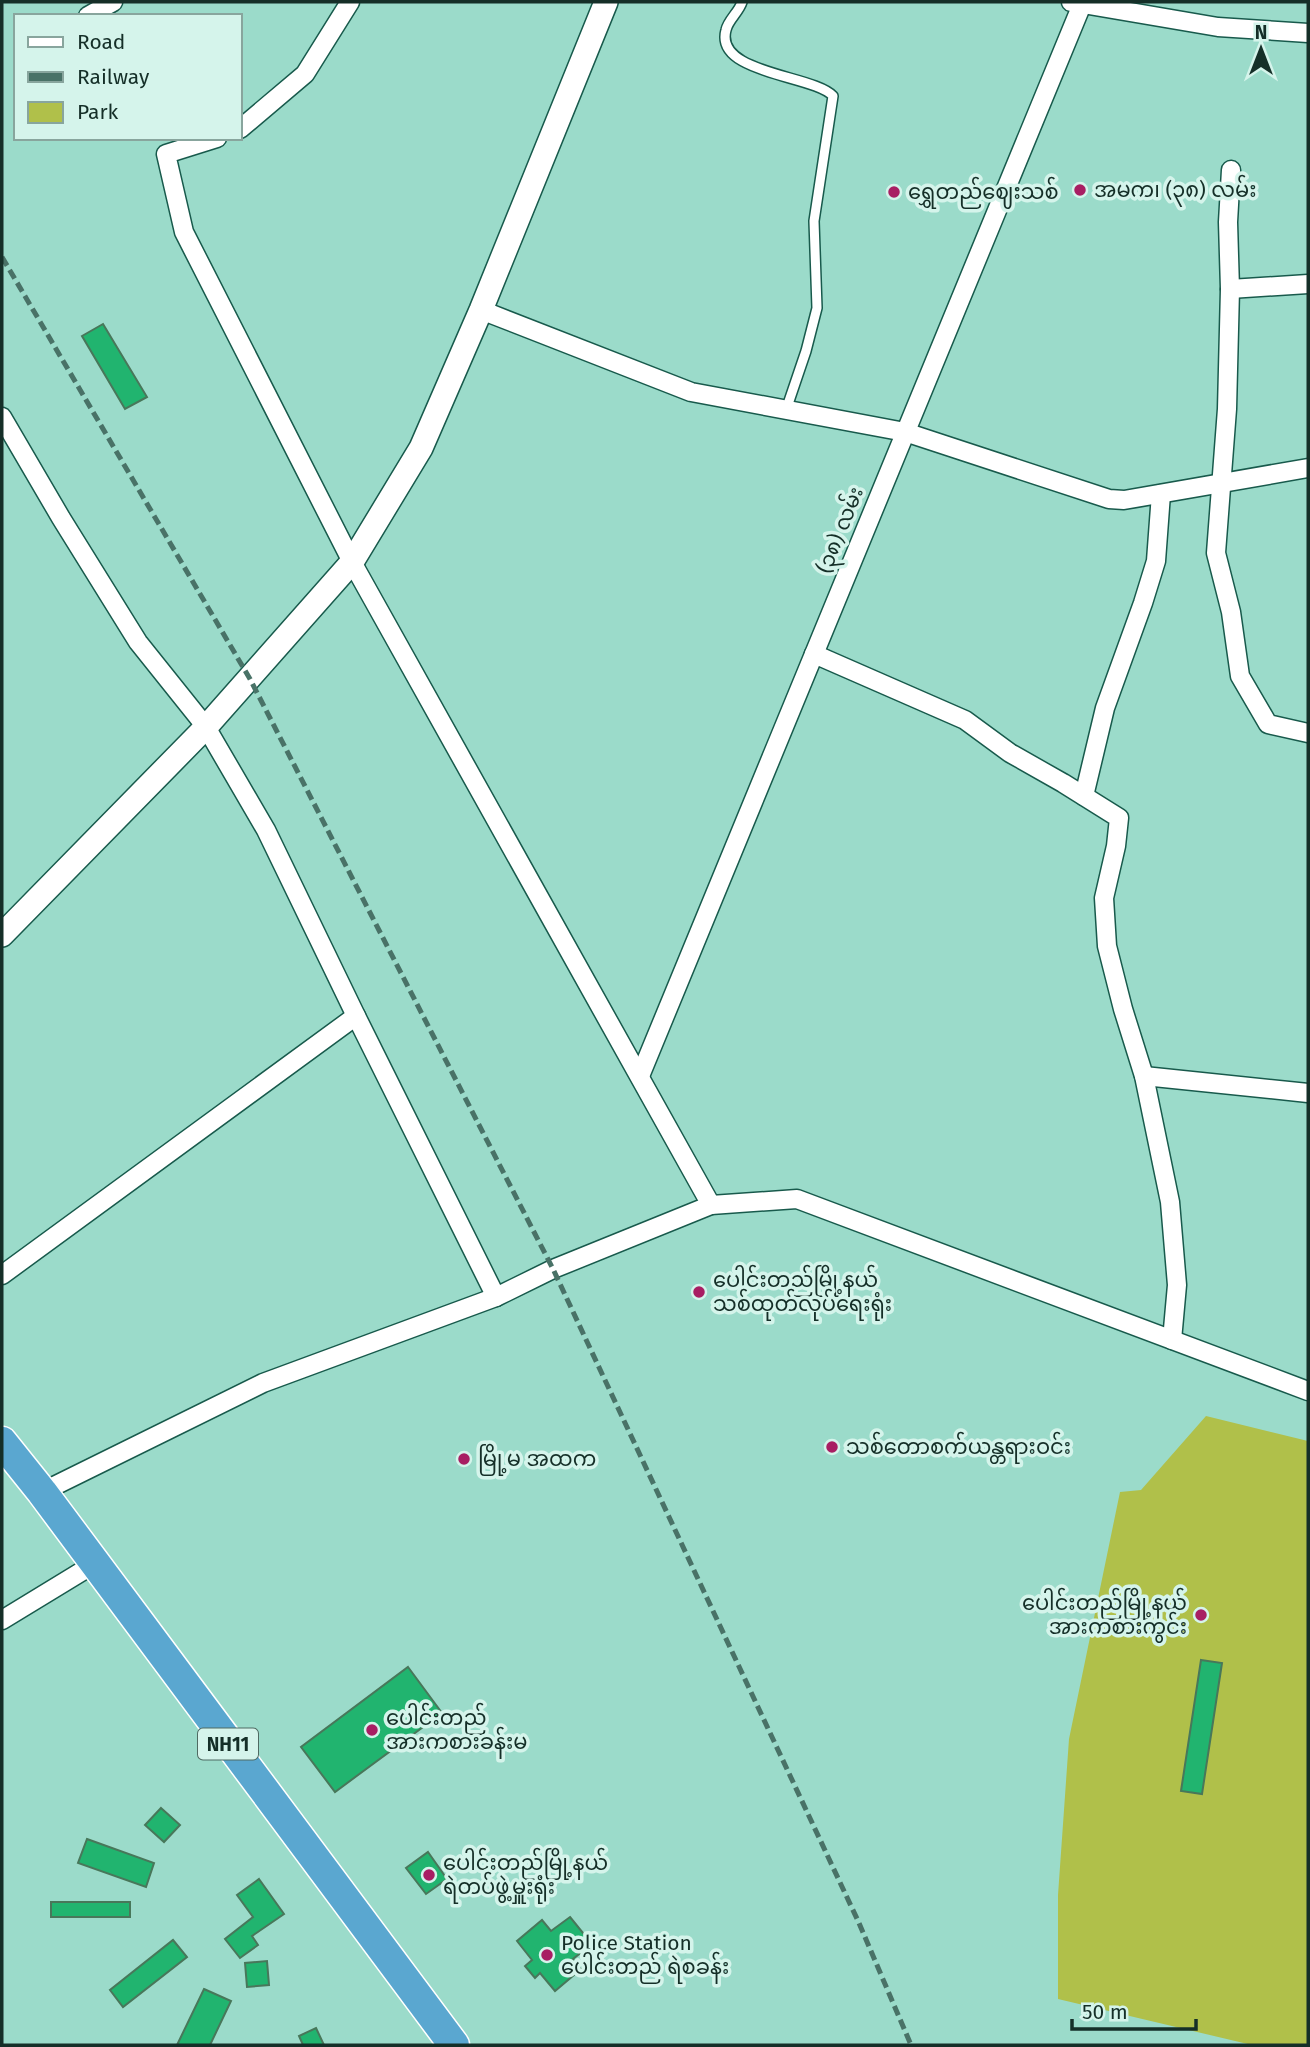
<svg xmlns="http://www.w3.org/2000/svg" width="1310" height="2047" viewBox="0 0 1310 2047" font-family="'Fira Sans','Noto Sans Myanmar',sans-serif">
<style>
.green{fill:#b0c04a}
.building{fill:#21b46f;stroke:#48775a;stroke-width:2}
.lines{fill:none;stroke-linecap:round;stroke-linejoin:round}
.service-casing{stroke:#185a4c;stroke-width:12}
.minor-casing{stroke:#185a4c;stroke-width:21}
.tertiary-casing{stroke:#185a4c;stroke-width:26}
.trunk-casing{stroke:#fff;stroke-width:33}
.service{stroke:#fff;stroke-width:9}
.minor{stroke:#fff;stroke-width:18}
.tertiary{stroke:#fff;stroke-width:23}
.trunk{stroke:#5aa7d0;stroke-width:30}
.rail{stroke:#497267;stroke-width:5;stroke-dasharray:10 5;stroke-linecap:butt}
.poi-dot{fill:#a81e63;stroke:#d5f4eb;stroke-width:2.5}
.labels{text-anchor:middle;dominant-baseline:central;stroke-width:7;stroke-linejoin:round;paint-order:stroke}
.shield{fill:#d5f4eb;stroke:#4f6a62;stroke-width:2}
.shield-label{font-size:19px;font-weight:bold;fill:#152f28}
.poi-label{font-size:21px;fill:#152f28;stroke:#d5f4eb;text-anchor:start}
.street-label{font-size:21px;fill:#152f28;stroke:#d5f4eb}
</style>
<rect width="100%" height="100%" fill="#9bdbca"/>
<path class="green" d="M1206,1416L1308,1441V2045H1252L1058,1999V1895L1069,1739L1120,1492L1141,1490Z"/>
<g class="building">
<path d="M103,324L147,397L125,409L82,336Z"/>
<path d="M1201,1660L1222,1663L1202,1794L1181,1791Z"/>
<path d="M408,1667L442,1713L335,1792L301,1747Z"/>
<path d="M161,1808L180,1825L164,1842L145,1825Z"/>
<path d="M87,1839L154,1863L146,1887L78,1863Z"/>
<path d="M428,1852L447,1879L426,1894L406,1868Z"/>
<path d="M259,1879L284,1914L252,1936L258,1945L240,1958L225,1939L253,1917L237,1895Z"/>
<rect x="51" y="1902" width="79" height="15"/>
<path d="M570,1917L592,1944L573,1959L581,1969L555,1991L540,1973L535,1978L525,1966L532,1960L517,1941L542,1920L551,1931Z"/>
<path d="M173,1940L187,1957L123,2007L110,1990Z"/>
<path d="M267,1961L269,1985L247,1987L245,1963Z"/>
<path d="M204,1989L231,2001L210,2045H177Z"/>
<path d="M316,2028L324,2045H303L299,2036Z"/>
</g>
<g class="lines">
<g class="service-casing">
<path id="service" d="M742,2C739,12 728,20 726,30C714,74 814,75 833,96L814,221L817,308L806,351L786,410"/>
</g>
<g class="minor-casing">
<g id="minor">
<path d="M1071,2L1218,27L1308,33"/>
<path d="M88,16L113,2"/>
<path d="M240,129L305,74L350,2"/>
<path d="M217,138L166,154L184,232L352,562L711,1205"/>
<path d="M1231,170L1228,222L1230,289L1227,409L1216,553L1231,612L1240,676L1268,724L1308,733"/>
<path d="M1230,289L1308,284"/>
<path d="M481,310L691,392L905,432L1109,499L1124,500L1308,468"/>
<path d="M2,417L61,518L138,642L206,727L266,830L356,1016L496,1297"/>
<path d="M814,654L965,720L1010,753L1063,783L1119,818L1116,846L1104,898L1107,946L1123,1009L1144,1076L1170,1202L1177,1285L1172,1340"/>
<path d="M1084,796L1105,708L1143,603L1156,561L1161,494"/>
<path d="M640,1076L1083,2"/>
<path d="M1144,1076L1308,1093"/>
<path d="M2,1275L356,1016"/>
<path d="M42,1492L263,1383L496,1297L553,1269L711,1205L797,1199L1308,1391"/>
<path d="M2,1620L94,1564"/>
</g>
</g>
<g class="tertiary-casing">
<path id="tertiary" d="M2,935L206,727L352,562L421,448L481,310L606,2"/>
</g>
<g class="trunk-casing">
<path id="trunk" d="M2,1442L42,1492L454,2045"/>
</g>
<use href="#service" class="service"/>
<use href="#minor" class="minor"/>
<use href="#tertiary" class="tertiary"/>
<use href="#trunk" class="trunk"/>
<path class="rail" d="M2,257L250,679L553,1269L859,1923L911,2045"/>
</g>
<g class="poi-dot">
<circle cx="1080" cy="190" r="7"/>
<circle cx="894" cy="192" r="7"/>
<circle cx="699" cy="1292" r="7"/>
<circle cx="832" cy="1447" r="7"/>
<circle cx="464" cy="1459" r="7"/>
<circle cx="1201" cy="1615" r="7"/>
<circle cx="372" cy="1730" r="7"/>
<circle cx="429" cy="1875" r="7"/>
<circle cx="547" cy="1955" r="7"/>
</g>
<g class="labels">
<rect class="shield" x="198" y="1728.5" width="60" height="31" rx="5"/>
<g class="shield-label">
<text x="228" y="1744">NH11</text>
</g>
<g class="poi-label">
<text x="1094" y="190">အမက၊ (၃၈) လမ်း</text>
<text x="908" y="192">ရွှေတည်ဈေးသစ်</text>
<text x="713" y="1280">ပေါင်းတည်မြို့နယ်<tspan x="713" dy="24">သစ်ထုတ်လုပ်ရေးရုံး</tspan></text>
<text x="846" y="1447">သစ်တောစက်ယန္တရားဝင်း</text>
<text x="478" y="1459">မြို့မ အထက</text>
<text x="1187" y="1603" text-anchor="end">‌ပေါင်းတည်မြို့နယ်<tspan x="1187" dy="24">အားကစားကွင်း</tspan></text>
<text x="386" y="1718">ပေါင်းတည်<tspan x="386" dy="24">အားကစားခန်းမ</tspan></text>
<text x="443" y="1863">ပေါင်းတည်မြို့နယ်<tspan x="443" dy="24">ရဲတပ်ဖွဲ့မှူးရုံး</tspan></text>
<text x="561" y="1943">Police Station<tspan x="561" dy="24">ပေါင်းတည် ရဲစခန်း</tspan></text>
</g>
<g class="street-label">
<text transform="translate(840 530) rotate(-68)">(၃၈) လမ်း</text>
</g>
</g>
<rect width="1310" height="2047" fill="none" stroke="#152f28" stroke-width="7"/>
<rect x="14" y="14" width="228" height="126" fill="#d5f4eb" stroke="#88a59d" stroke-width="2"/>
<rect x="28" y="37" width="35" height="10" fill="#ffffff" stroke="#88a59d" stroke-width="2"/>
<text x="77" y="49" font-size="21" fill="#152f28">Road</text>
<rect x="28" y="72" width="35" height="10" fill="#497267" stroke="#88a59d" stroke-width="2"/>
<text x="77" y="84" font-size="21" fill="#152f28">Railway</text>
<rect x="28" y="102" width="35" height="21" fill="#b0c04a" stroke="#88a59d" stroke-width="2"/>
<text x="77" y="119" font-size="21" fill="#152f28">Park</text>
<g transform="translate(1261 49)" stroke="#d5f4eb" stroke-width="5" paint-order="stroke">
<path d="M0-5L12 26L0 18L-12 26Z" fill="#152f28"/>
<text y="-10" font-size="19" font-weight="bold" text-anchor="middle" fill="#152f28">N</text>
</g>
<path d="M1072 2019v10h124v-10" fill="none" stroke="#152f28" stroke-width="3.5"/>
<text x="1082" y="2019" font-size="21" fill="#152f28" stroke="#d5f4eb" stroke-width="5" paint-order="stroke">50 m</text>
</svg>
